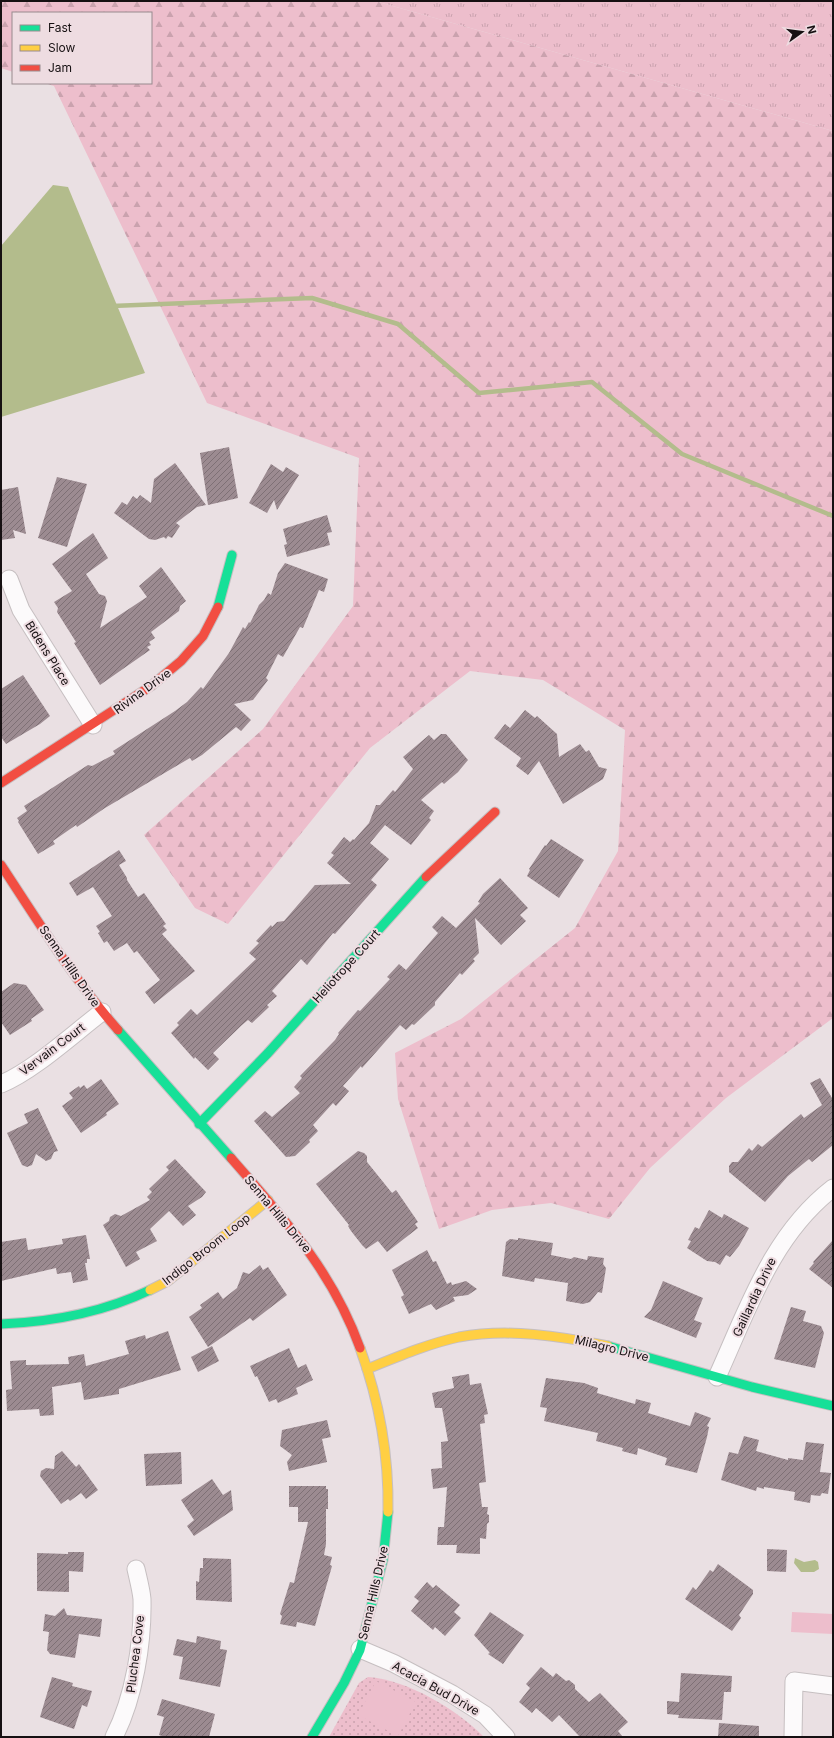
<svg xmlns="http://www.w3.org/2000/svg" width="834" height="1738" viewBox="0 0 834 1738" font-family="Inter,sans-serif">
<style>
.grass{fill:url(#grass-tufts)}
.forest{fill:url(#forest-firs)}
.park{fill:url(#park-dots)}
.pitch{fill:#edbecc}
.water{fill:#b3bc8c}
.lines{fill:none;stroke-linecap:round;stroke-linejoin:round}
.stream{stroke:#b3bc8c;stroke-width:4.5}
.building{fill:url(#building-hatch)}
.street-casing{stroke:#c6bfc1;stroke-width:19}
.fast-casing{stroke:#c6bfc1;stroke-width:11}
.slow-casing{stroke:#c6bfc1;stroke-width:11}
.jam-casing{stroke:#c6bfc1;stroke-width:11}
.street{stroke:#fcfafb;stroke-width:17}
.fast{stroke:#16e098;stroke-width:9}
.slow{stroke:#ffcf43;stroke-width:9}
.jam{stroke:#f24e42;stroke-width:9}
.labels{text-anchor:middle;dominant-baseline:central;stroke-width:4;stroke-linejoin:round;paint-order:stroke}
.street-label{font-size:12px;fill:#161012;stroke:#eedce1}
</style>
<defs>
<pattern id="grass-tufts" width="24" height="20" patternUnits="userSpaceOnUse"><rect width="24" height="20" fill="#edbecc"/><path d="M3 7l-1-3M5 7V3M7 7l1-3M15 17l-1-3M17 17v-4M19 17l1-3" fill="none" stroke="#caa2ae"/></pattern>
<pattern id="forest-firs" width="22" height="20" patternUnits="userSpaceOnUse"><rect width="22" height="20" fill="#edbecc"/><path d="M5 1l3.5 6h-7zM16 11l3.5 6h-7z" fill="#caa2ae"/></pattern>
<pattern id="park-dots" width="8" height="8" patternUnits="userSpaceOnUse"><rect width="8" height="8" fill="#edbecc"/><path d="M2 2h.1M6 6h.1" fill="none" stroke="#caa2ae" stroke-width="1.8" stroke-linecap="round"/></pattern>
<pattern id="building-hatch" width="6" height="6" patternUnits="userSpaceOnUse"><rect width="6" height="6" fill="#9c8b91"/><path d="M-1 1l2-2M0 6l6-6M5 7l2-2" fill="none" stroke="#7e7075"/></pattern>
</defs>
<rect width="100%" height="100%" fill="#eae0e3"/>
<path class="grass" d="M375,1H833V131Z"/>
<path class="forest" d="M1,1H375L833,131V1018L726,1098L650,1168L609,1219L551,1203L492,1210L439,1229L398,1099L395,1053L461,1019L575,928L618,851L625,730L543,680L470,671L370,748L228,924L195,908L144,835L263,729L353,606L359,458L207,403L54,86L45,83H151V13H13V72L1,68Z"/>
<path class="park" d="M368,1677C408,1680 456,1709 484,1737H329L359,1683Z"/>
<g class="pitch">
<path d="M792,1612L833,1614V1634L791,1632Z"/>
<path d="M376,1681L416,1702L398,1736L358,1715Z"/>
</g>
<g class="water">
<path d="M53,185L68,187L145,373L1,417V246Z"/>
<path d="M795,1558L804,1562L815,1560L818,1562L819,1569L814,1572H801L794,1563Z"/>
</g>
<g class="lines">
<path class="stream" d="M112,306L312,298L398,324L479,393L592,382L682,454L833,516"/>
</g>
<g class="building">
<path d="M229,447L238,498L208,505L200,453Z"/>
<path d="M175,463L206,505L197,507L176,523L180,526L172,538L168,536L166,539L164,537L155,540L149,539L114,513L122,502L127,505L133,496L137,499L140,495L151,503L154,479Z"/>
<path d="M271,464L283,472L286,467L299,475L277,510L274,500L267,513L249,503Z"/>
<path d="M57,477L87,484L67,547L38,538Z"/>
<path d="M18,487L26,534L13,530L15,538L1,540V490Z"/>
<path d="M327,515L332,532L327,533L330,545L287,557L284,545L287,544L283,529Z"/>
<path d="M93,533L108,558L86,574L99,594L105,596L107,601L100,628L147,597L139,586L161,567L186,601L180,606L179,611L151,632L155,638L149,642L151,645L147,647L150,650L100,685L74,643L76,642L57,612L58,608L54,602L72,591L52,564Z"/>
<path d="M285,563L328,579L324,592L319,590L303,628L300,627L283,657L278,654L266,678L268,680L253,700L234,704L251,720L241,731L236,727L202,755L192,761L190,758L105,808L77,827L76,825L53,841L55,844L38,854L18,822L19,821L17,818L27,811L24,806L88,765L92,766L115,754L113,751L175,711L187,702L201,687L203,689L229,653L243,627L245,629L249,622L250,623L259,605L264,600L268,593L271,595L278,573Z"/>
<path d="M23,675L50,716L40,724L6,744L1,737V689Z"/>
<path d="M525,710L535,718L537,716L557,734L559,757L580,744L586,752L589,750L599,767L607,769L603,779L563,804L539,761L528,775L516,766L521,758L494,738L505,724L510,728Z"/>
<path d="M441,734H446L468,760L458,772L444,784L442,782L421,800L434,811L429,818L431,820L411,845L385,825L370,843L389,859L371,880L377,885L375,888L335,934L333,933L307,965L301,959L272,991L277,996L267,1005L269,1007L252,1023L248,1020L242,1025L213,1053L219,1059L208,1070L195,1057L194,1059L171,1033L179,1025L177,1023L191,1009L197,1015L256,959L249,953L259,943L256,941L271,925L272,927L277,922L284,921L315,885L351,884L327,863L334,855L331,853L344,837L350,842L353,839L354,840L369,823L376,805H380L393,790L395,792L413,769L403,757L429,735L434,740Z"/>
<path d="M551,839L584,860L559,898L527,876L530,870L529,869L545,845L546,846Z"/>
<path d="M119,850L126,861L119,865L127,878V880L138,897L144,893L166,924L163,926L167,930L162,934L195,971L154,1004L145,992L160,980L137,951L134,953L127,943L114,951L107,941L104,943L98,933L100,932L96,926L112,916L93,887L77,896L69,883Z"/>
<path d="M500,878L528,908L520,915L526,921L501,945L475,918L479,953L473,959L475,961L462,975L460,973L435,1002V1005L414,1025L412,1024L406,1030L400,1025L362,1068L361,1066L343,1086L349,1091L336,1106L333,1103L313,1125L318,1131L309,1140L310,1142L295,1156L286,1157L254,1121L265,1111L272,1117L300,1093L294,1087L302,1078L300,1076L335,1040L339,1034L338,1033L358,1010L360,1011L390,979L387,977L399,964L406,970L438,933L432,927L442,916L456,928L480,903L478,902L483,894Z"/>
<path d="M14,983L26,985L44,1010L31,1019L32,1021L10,1035L1,1022V992Z"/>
<path d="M820,1078L832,1098L833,1097V1145L812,1162L809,1159L788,1176L765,1202L729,1172V1166L732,1162H738L749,1148L752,1151L758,1144L762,1147L801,1114L804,1118L822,1105L810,1083Z"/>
<path d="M101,1079L119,1104L106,1113L107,1115L81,1133L62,1106L73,1098L69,1093L79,1086L80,1088L84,1085L87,1089Z"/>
<path d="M38,1108L58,1151L54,1152L51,1159L46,1161L36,1154L32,1165L27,1167L22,1165L7,1133L28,1123L24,1114Z"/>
<path d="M358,1151L364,1153L367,1156V1162L392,1193L396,1190L418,1222L415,1224L418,1228L387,1252L378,1241L366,1249L362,1245L351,1231L348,1226L349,1225L316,1184Z"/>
<path d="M175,1159L206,1192L202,1197L188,1206L196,1215L183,1226L169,1211L150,1229L157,1241L136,1252L140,1259L126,1267L103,1225L109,1221L110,1217L115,1214L121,1216L150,1200L147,1197L152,1192L149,1189L169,1170L166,1167Z"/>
<path d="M709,1210L722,1218L724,1214L749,1228L739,1246L730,1257L726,1255L720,1265L715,1262L707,1261L687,1248L691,1241L688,1240L695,1227L699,1229Z"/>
<path d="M86,1235L90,1259H87V1263H85L88,1280L73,1283L71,1272L57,1274L56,1268L1,1281V1242L26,1238L28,1250L63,1244L62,1239Z"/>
<path d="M518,1238L553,1243L551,1255L571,1259L574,1257L587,1260L588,1256L604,1258L603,1264L606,1268L602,1293L598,1292L590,1302L583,1304L566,1301L568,1283L535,1278L534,1282L502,1276L506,1242L510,1239L518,1240Z"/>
<path d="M833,1240V1288L809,1269L814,1263L813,1262Z"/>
<path d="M427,1250L433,1262L436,1261L447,1284L451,1282L452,1285L466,1281L477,1289L468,1295L453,1297L455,1301L436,1310L431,1304L409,1314L401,1297L404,1295L392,1270Z"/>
<path d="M260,1265L263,1270L268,1267L287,1295L253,1321L250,1318L208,1347L189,1317L202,1308L200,1305L218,1292L223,1299L237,1288L243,1272L249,1274Z"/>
<path d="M663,1281L703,1298L694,1320L702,1323L696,1338L644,1317L651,1310Z"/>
<path d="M791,1307L806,1311L803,1321L821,1326L824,1333L815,1368L774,1359Z"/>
<path d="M168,1331L181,1370L119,1389V1394L84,1400L81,1382L52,1387L54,1415L40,1416L39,1409L7,1411L6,1390L12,1389L10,1361L26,1360V1365L69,1364L68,1357L84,1354L86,1366L129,1354L125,1341L145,1335L146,1339Z"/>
<path d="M212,1346L219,1361L198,1372L191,1357Z"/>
<path d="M289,1348L298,1368L306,1364L313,1380L296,1388L298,1394L278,1403L276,1399L269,1402L257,1376L255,1377L250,1366Z"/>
<path d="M469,1374L470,1385L481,1383L488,1414L484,1415L485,1423L480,1424L486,1482L479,1483L482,1507H488L487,1514L489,1515V1522L487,1524L486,1539L480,1538V1554L456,1553L457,1545H437L438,1527H444L447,1487L433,1489L431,1469L442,1468L441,1442L448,1441L442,1408H435L432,1393L454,1388L452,1377Z"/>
<path d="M546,1378L584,1383L598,1388L597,1393L635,1404L636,1399L651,1403L648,1413L690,1426L695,1412L711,1418L707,1426L709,1427L707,1437L697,1473L665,1465L667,1458L638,1448L637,1455L622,1451L623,1448L596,1441L598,1433L544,1421L547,1408L540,1407Z"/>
<path d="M327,1420L331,1437L322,1439L327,1462L289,1471L287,1462L292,1455L280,1446L282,1430Z"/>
<path d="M744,1436L759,1440L756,1451L788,1460V1458L803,1460L806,1442L824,1444L820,1472L831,1473L828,1494L822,1493L820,1496L811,1495L810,1503L794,1500L795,1492L764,1487V1489L757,1487L756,1491L721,1480L729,1452L738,1454Z"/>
<path d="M62,1451L76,1467L79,1464L98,1490L86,1499L81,1493L70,1501L68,1499L61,1504L40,1476L41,1471L46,1468L54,1469L55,1456Z"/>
<path d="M181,1452L182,1484L146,1486L144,1454Z"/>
<path d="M212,1479L223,1495L231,1490L233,1510L194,1536L187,1526L194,1520L181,1500Z"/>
<path d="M289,1486H326V1489H328V1509H326V1544L324,1555L332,1557L330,1565L332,1566L315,1626L297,1622L296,1627L280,1624L282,1616L280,1614L290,1582L294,1583L308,1522H298V1507H289Z"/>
<path d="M767,1549L787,1550L786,1572L767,1571Z"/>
<path d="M68,1552H84L83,1572L69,1571V1592L37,1591V1553L68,1554Z"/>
<path d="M203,1558L231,1559L232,1602L196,1600V1581L199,1582L200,1568H203Z"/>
<path d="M718,1564L753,1590V1594L739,1615L741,1618L732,1631L685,1599L693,1587L696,1590L710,1570L713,1572Z"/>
<path d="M427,1582L433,1588L436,1585L460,1605L454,1612L461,1618L445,1636L435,1627L433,1630L411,1611L419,1601L414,1597Z"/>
<path d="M64,1608L67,1615L102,1619L100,1637L79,1634L75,1658L50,1654L47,1650L49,1632L43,1631L45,1614L55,1616Z"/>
<path d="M490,1612L524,1635L503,1664L488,1654L490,1653L474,1635Z"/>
<path d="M197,1636L221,1641L220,1649L227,1650L220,1687L179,1679L183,1657L173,1655L177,1639L196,1643Z"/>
<path d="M541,1667L553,1677L556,1673L566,1681L569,1680L575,1685V1689L589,1702L600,1693L628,1722L618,1731L623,1737H580L559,1715L552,1722L536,1708L532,1713L519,1702L530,1688L526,1684Z"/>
<path d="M681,1673L732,1676L731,1692H724L722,1720L678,1718L679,1715L667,1714V1701L679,1702Z"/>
<path d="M52,1677L73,1683L72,1686L92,1691L87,1707L82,1705L74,1729L40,1717Z"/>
<path d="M162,1699L215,1714L209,1737H165L159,1735L164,1717L157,1715Z"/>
<path d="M719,1723L759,1726V1737H718Z"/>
</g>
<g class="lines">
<g class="street-casing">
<g id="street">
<path d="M9,579L21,610L93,725"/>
<path d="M1,1084C33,1071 73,1034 102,1012"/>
<path d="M717,1377C748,1309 772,1235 833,1188"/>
<path d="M360,1649L393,1663L452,1694L485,1715L506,1737"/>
<path d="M114,1737C134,1698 143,1643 142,1599C141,1589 138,1578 136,1569"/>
<path d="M793,1737L794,1681L833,1686"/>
</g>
</g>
<g class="fast-casing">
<g id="fast">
<path d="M218,607L232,555"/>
<path d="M118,1030L231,1158"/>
<path d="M199,1124L268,1053L426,877"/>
<path d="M1,1324C52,1322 104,1312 150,1290"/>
<path d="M608,1346L752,1387L833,1406"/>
<path d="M312,1737L344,1683L360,1650L383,1560L388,1512"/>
</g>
</g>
<g class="slow-casing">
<g id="slow">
<path d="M150,1290L168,1281L268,1200"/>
<path d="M360,1348C379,1400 389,1457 388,1512"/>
<path d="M367,1369C397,1357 427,1344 459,1337C508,1328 560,1336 608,1346"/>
</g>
</g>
<g class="jam-casing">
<g id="jam">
<path d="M1,783L151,686L181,661L203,636L218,607"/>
<path d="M1,865C38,921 74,980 118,1030"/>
<path d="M426,877L495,812"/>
<path d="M231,1158C284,1219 332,1270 360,1348"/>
</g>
</g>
<use href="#street" class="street"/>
<use href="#fast" class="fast"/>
<use href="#slow" class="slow"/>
<use href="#jam" class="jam"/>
</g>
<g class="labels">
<g class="street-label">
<text transform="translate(48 653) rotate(58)">Bidens Place</text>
<text transform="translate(142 691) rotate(-36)">Rivina Drive</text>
<text transform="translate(70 966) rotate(55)">Senna Hills Drive</text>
<text transform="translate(346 966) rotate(-48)">Heliotrope Court</text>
<text transform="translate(52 1049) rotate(-37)">Vervain Court</text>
<text transform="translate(278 1214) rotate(50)">Senna Hills Drive</text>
<text transform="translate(206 1249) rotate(-38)">Indigo Broom Loop</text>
<text transform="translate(754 1297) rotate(-65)">Gaillardia Drive</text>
<text transform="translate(612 1348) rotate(14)">Milagro Drive</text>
<text transform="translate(373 1593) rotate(-77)">Senna Hills Drive</text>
<text transform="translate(135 1654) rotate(-83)">Pluchea Cove</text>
<text transform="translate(436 1688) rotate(29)">Acacia Bud Drive</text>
</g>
</g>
<rect width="834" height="1738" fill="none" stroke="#161012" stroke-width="4"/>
<rect x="12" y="12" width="140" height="72" fill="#eedce1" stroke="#988a8e"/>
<rect x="20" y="25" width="20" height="6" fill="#16e098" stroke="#988a8e"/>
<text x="48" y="32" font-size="12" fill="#161012">Fast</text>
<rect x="20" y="45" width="20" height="6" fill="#ffcf43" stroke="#988a8e"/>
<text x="48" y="52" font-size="12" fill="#161012">Slow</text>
<rect x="20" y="65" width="20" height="6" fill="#f24e42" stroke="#988a8e"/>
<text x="48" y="72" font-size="12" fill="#161012">Jam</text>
<g transform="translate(802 32) rotate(76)" stroke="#eedce1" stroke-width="3" paint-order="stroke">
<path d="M0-3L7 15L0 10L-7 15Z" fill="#161012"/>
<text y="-6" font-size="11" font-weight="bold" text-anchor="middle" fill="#161012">N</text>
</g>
</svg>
